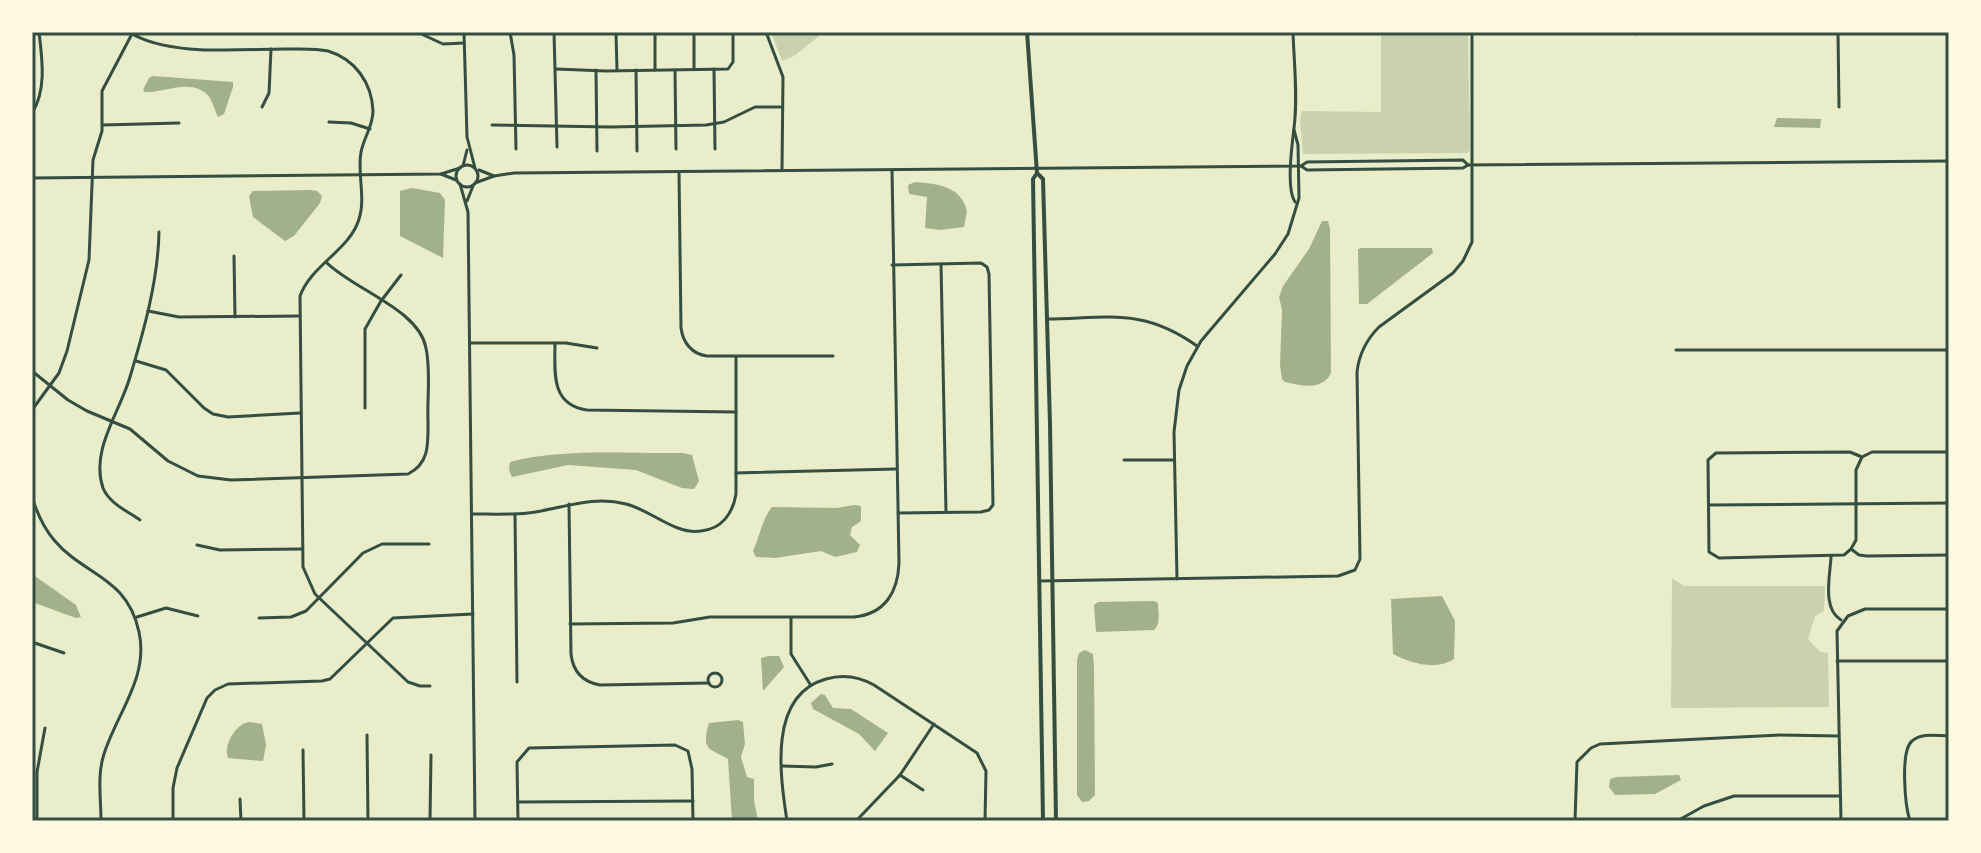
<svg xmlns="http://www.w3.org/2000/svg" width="1981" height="853" viewBox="0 0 1981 853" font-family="'Open Sans',sans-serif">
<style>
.green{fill:#cad2ad}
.water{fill:#a3b18a}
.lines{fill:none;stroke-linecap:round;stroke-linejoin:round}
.minor{stroke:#344e41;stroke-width:3}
.tertiary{stroke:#344e41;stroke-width:3}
.primary{stroke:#344e41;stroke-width:4}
.neatline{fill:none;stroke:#344e41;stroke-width:3}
</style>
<rect width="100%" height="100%" fill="#e9edc9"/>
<g class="green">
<path d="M771,32H824L794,56L782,61Z"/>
<path d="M1381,32H1468L1470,150L1467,153L1303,154L1300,120L1302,111L1381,112Z"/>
<path d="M1672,578L1684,586H1825L1824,611L1815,616L1808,639L1820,652L1828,653L1829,707L1671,708Z"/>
</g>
<g class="water">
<path d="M153,76L233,82V87L224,114L218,117C215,111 213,104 210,98C194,76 165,93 145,92L143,90L149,78Z"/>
<path d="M1777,118L1821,119L1820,128L1774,127Z"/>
<path d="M915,182C938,184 961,186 967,211L964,227L940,230L925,228L927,197L909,194L908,185Z"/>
<path d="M412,188L440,193L445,200L443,258L400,236V191Z"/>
<path d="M310,190L317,191L322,196L320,203L294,236L285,241L253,217L249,196L253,191Z"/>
<path d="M1322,221H1328L1330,229L1331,373C1322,391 1302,386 1285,382L1282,379L1280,365L1282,310L1279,297L1283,286L1309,249Z"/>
<path d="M1362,248H1432L1433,253L1367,304H1359L1358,249Z"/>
<path d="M682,453L692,455L699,481L694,489L682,488L636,470L568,465L512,477L509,470L510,462C564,448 626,454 682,453Z"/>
<path d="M854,505L861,506V521L852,527L850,535L860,545L857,552L835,557L821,551L775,558L756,557L753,551C760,536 762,519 772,507L837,508Z"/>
<path d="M32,574L76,605L81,617L76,618L32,602Z"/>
<path d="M1442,596L1455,621L1454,659C1436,671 1410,663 1393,654L1391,599Z"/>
<path d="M1154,601L1158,603C1158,612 1161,624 1154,630L1096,632L1094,605L1098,602Z"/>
<path d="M1085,650L1093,654L1094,668L1095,795L1089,801L1082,802L1077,795V660L1079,653Z"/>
<path d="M768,656H779L784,667L763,691L761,658Z"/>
<path d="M821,694L825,695L833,708L851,709L888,733L875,751L859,734L813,709L811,703Z"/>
<path d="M738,720L743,722L745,744L741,757L747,777L754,779V800L758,821H732L728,759C709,748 701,751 709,723Z"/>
<path d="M249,722L262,724L266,745L263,761L228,758C223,746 235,724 249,722Z"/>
<path d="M1679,775L1681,780L1655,794L1615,795L1609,787L1610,779L1617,777Z"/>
</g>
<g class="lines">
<g class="minor">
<path d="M129,32C168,57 240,49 285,49C299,49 315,48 328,51C355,59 372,83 373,111C373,126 364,137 361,152C357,173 366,198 359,219C350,250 311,265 300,296L303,567L315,594L408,682L420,686H430"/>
<path d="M417,32L443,44L464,43"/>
<path d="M510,32L514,55L516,149"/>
<path d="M554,32L557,147"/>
<path d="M616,32L617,70"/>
<path d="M655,32V70"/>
<path d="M694,32V68"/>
<path d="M766,32L783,77L782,169"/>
<path d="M1293,32C1294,63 1298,97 1294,128C1292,145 1286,188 1295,202"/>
<path d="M1637,32V34"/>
<path d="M1838,32L1839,107"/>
<path d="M556,69L606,71L728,69L733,62V32"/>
<path d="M714,69L715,149"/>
<path d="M596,70L597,151"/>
<path d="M636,70L637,151"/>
<path d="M675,70L676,149"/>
<path d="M262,107L269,93L271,49"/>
<path d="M32,113C47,90 42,58 39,32"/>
<path d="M329,122L351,123L370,129"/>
<path d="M103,125L179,123"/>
<path d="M492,125L611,127L706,125L724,122L755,107H782"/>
<path d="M679,172L681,328C683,343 692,354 707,356H833"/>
<path d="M234,256L235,317"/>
<path d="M941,264L946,512"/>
<path d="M892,265L981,263L987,267L989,274L993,505L989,510L981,512L898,513"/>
<path d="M148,311L179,317L300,316"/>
<path d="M1048,319C1110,318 1144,308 1197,346"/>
<path d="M470,343H566L597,348"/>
<path d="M555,343C555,371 550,405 587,410L736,412"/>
<path d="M1676,350H1949"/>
<path d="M136,361L166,370L204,408L213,414L228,417L300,413"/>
<path d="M32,371L68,400L87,411L130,429L168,461L198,476L231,480L408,474C430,463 428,443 428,421C427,398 431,371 426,348C419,309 352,289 326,262"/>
<path d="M365,408V329L381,301L401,275"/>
<path d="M32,410L59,373L67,351L89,260L93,160L102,131V91L133,32"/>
<path d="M1862,457L1856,470V540L1851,549L1844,555L1719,558L1709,552L1708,460L1716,453L1850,452L1862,457L1872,452H1949"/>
<path d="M1124,460H1174"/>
<path d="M736,473L896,469"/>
<path d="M32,497C37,513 43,527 54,540C84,576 127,576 139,632C149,677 117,713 104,754C97,775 101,799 101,821"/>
<path d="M569,504L571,654C573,672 583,682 600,685L709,683"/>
<path d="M1709,505L1949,503"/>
<path d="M472,514C490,514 509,515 528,513C562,509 591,495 626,504C651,510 675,535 701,531C722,529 733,513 736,494V357"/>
<path d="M515,514L517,682"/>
<path d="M140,520C127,511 109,503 103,488C90,450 120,412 130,377C144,330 158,281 159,232"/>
<path d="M197,545L220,550L302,549"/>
<path d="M1851,549L1859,555L1867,556L1949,555"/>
<path d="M1831,557C1830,576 1822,609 1841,620"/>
<path d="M1177,579L1174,432L1179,390L1187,366L1201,341L1275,254L1288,234L1299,198L1298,145L1294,130"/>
<path d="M1040,581L1338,576L1355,570L1360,559L1357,372C1359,354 1366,340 1379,327L1453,273L1463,261L1472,242V32"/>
<path d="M137,617L166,608L198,616"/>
<path d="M259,618L291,617L306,611L363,553L382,544H429"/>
<path d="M791,618V654L810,684"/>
<path d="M570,624L673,623L710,617H854C885,614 898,592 899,563L892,170"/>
<path d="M32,642L64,653"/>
<path d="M1837,661H1949"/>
<circle cx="715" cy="680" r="7"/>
<path d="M367,735L368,821"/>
<path d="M303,750L304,821"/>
<path d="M782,766L816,767L832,764"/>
<path d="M900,775L923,790"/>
<path d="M240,799L241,821"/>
<path d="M518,802L693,801"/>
<path d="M37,821V772L45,728"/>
<path d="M173,821V788L177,768L207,698L215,690L228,684L322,681L330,679L393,618L473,614"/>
<path d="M430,821L431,755"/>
<path d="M518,821L517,762L529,748L675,745L688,751L692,769L693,821"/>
<path d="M787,821C780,775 768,695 826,679C843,674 858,676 874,685L977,753L986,771L985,821"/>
<path d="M856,821L900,775L934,724"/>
<path d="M1575,821L1577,762L1591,748L1600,744L1780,735L1838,736"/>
<path d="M1677,821L1704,806L1734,796H1840"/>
<path d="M1841,821L1837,631L1848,616L1865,609H1949"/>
<path d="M1910,821C1905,806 1900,751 1912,741C1922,732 1937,736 1949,736"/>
</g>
<g class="tertiary">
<path d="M464,32L467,137L475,168"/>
<circle cx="467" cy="176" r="11"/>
<path d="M463,166L467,150"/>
<path d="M1301,166L1307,170L1463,168L1468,165L1949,161"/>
<path d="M479,170L494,176"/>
<path d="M441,174L456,180"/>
<path d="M32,178L441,174L460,168"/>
<path d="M475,183L494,176L514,173L1301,166L1307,162L1463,160L1468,165"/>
<path d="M460,184L468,212L475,821"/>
<path d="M467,201L473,186"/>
</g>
<g class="primary">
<path d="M1027,32L1037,173L1033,179L1043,821"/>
<path d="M1037,173L1043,179L1050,424L1056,821"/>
</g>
</g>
<rect width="1981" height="853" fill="none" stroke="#fefae0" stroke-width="68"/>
<rect x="34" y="34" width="1913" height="785" class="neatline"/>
</svg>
